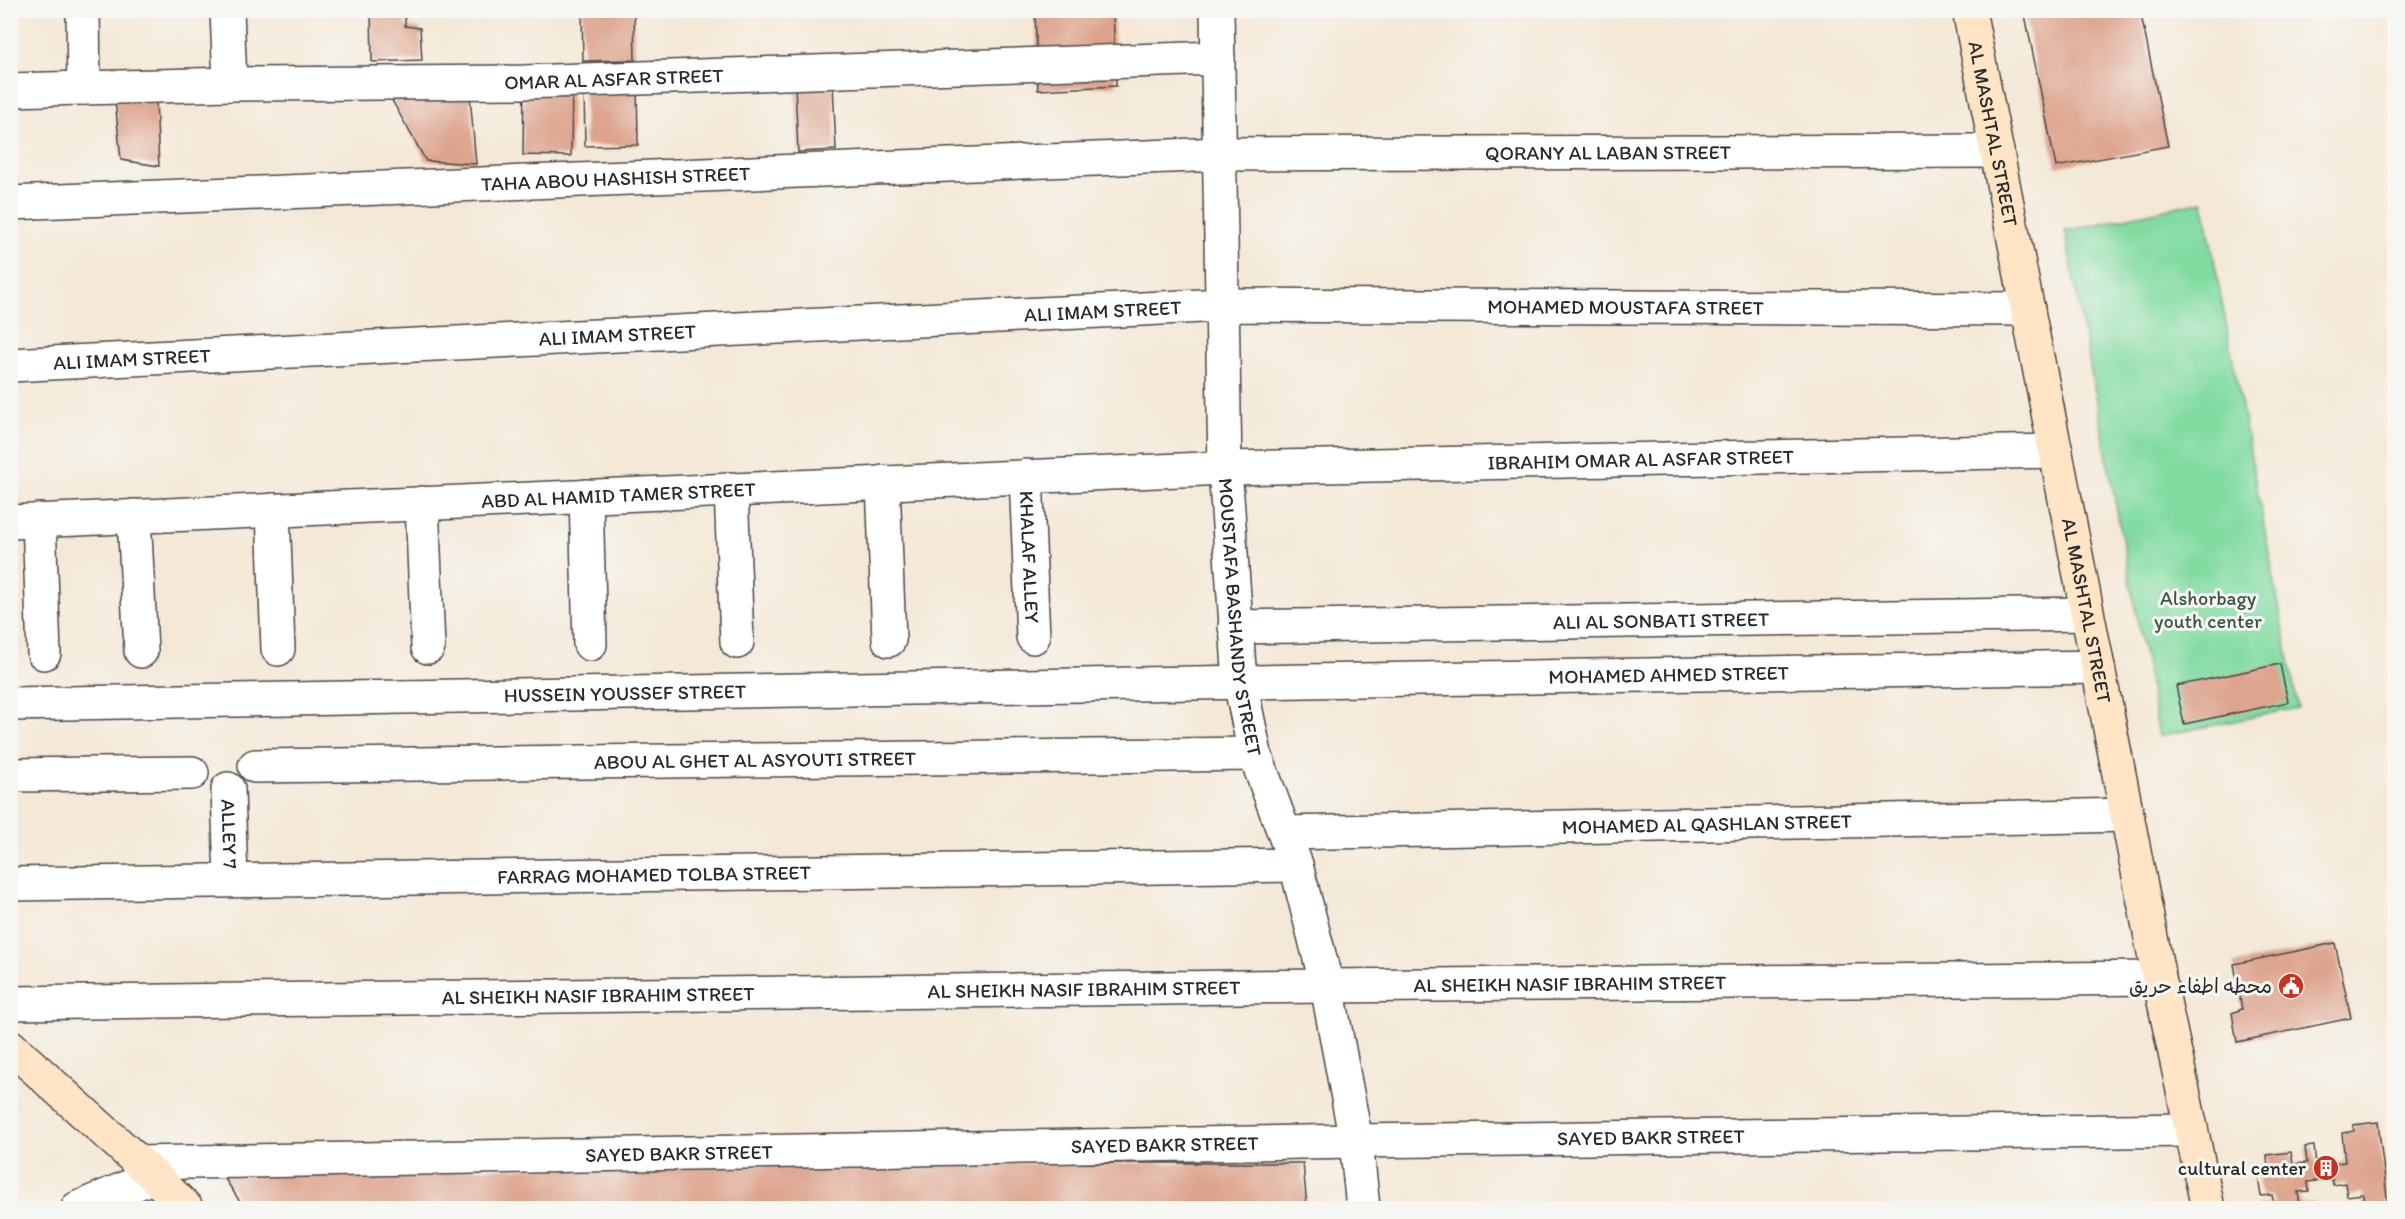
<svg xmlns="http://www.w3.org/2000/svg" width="2405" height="1219" viewBox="0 0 2405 1219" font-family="Itim,'Playpen Sans Arabic',sans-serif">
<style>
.park{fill:#81dba1;stroke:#568366;stroke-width:1.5}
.building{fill:#dda38c}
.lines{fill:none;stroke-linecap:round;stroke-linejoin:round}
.street-casing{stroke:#494745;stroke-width:36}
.secondary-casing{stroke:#494745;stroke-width:36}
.street{stroke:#fff;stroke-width:33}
.secondary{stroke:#ffe4c6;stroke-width:33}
.labels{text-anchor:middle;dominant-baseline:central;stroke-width:6;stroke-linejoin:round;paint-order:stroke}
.street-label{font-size:20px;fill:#2b2b2b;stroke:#f6f6f2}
.park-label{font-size:20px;fill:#405748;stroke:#f6f6f2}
.poi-label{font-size:20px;fill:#2b2b2b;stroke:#f6f6f2;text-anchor:end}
</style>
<rect width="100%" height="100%" fill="#f6f6f2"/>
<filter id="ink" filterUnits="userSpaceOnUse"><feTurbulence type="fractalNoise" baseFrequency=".0167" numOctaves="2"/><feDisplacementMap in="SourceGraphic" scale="12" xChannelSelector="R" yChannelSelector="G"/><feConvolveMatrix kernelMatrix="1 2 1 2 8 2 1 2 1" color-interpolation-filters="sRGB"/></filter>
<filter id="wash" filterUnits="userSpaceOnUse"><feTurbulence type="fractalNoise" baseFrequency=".008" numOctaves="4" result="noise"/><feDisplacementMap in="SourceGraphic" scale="24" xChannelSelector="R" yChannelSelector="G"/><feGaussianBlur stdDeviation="1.35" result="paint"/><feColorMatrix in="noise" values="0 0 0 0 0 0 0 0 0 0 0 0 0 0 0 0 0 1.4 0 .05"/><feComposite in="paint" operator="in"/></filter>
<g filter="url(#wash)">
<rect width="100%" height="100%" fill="#f4e8d6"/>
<path class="park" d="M2203,201L2298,708L2159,736L2065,231Z"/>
<g id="blocks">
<g class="building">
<path d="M371,10H405V26L420,28L422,60L372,62Z"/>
<path d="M582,10H634L635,60L583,61Z"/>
<path d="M1065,10H1113L1116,86L1038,90L1035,12Z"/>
<path d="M2024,10H2140L2168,146L2056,167Z"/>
<path d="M524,82L572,83L571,156L523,155Z"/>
<path d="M833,83L836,150L798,152L795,85Z"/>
<path d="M637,84L638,145L585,146L584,85Z"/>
<path d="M389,95L470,96L476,164L426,161Z"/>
<path d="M115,100L156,101L159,166L121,160Z"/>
<path d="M2280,664L2288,702L2184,724L2176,686Z"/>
<path d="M2335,943L2351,1018L2237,1042L2232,1013L2242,1009L2234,964Z"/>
<path d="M2378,1122L2388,1206L2364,1208L2363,1194L2347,1196L2345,1183L2333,1185L2332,1179L2308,1182L2309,1191L2298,1192L2300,1204L2315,1202L2316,1208H2257V1206L2274,1204L2272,1195L2261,1196L2257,1171L2268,1170L2267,1155L2291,1152L2293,1164L2307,1163L2305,1147L2314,1146L2316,1165L2345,1162L2342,1133L2354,1131L2353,1125Z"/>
<path d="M983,1163H1303L1307,1208H244L220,1171Z"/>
</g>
</g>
</g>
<g filter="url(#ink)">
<use href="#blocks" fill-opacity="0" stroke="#494745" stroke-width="1.5"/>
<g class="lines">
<g class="street-casing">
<g id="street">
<path d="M83,10L84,88"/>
<path d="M227,10L230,84"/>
<path id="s1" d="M1217,10L1225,468L1240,682L1255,754L1296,865L1327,986L1356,1141L1363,1208"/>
<path id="s2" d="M10,90L230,84L524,82L1218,58"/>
<path id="s3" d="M10,203L1220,154L1997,151"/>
<path id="s4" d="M10,365L1223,305L2028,309"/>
<path id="s5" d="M1026,476L1033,637"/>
<path d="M883,482L889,640"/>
<path d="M731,489L737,642"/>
<path d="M586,496L590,644"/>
<path d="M422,503L428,647"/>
<path d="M273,510L278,649"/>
<path d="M134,516L141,651"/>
<path d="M39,520L44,653"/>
<path id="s6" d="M10,522L1225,468L2056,451"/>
<path id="s7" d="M1235,627L2087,614"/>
<path id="s8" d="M10,704L2098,667"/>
<path id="s9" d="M255,766L1255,754"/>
<path d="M10,775L192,773"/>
<path id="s10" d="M228,789L231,880"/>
<path id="s11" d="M1285,833L2127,815"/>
<path id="s12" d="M10,884L1296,865"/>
<path id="s13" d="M10,1003L1327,986L2159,978"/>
<path id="s14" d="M137,1163L1356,1141L2191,1130"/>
<path d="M78,1208L154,1176"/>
</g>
</g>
<g class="secondary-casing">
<g id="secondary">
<path id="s15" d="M1969,10L2159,978L2208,1208"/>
<path d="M10,1046L154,1176L186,1208"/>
</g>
</g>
<use href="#street" class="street"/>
<use href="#secondary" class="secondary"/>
</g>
</g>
<defs>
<g id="civic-disc" transform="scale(1.35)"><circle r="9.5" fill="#c8321e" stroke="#f6f6f2"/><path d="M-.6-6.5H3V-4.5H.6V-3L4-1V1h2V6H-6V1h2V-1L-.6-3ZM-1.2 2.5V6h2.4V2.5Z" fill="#fff"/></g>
<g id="building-disc" transform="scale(1.35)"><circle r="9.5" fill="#c8321e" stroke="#f6f6f2"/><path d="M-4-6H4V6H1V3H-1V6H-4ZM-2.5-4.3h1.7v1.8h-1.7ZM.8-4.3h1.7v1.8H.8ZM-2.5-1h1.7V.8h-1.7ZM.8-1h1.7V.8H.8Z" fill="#fff"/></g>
</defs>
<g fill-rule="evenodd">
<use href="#civic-disc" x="2291" y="986"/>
<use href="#building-disc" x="2326" y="1168"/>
</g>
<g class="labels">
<g class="street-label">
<text stroke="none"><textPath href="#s2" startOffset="604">OMAR AL ASFAR STREET</textPath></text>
<text stroke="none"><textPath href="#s15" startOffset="126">AL MASHTAL STREET</textPath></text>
<text stroke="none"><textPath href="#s3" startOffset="1599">QORANY AL LABAN STREET</textPath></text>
<text stroke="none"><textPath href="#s3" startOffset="606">TAHA ABOU HASHISH STREET</textPath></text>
<text stroke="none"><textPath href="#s4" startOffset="1617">MOHAMED MOUSTAFA STREET</textPath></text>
<text stroke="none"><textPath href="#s4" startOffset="1094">ALI IMAM STREET</textPath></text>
<text stroke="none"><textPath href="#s4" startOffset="608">ALI IMAM STREET</textPath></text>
<text stroke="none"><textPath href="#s4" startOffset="122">ALI IMAM STREET</textPath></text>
<text stroke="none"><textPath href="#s6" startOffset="1632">IBRAHIM OMAR AL ASFAR STREET</textPath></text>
<text stroke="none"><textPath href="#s6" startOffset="609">ABD AL HAMID TAMER STREET</textPath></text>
<text stroke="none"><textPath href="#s5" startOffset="81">KHALAF ALLEY</textPath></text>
<text stroke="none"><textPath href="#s15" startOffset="612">AL MASHTAL STREET</textPath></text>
<text stroke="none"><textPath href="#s1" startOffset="608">MOUSTAFA BASHANDY STREET</textPath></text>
<text stroke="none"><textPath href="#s7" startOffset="426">ALI AL SONBATI STREET</textPath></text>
<text stroke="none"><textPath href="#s8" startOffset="1659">MOHAMED AHMED STREET</textPath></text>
<text stroke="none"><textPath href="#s8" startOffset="615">HUSSEIN YOUSSEF STREET</textPath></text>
<text stroke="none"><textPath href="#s9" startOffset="500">ABOU AL GHET AL ASYOUTI STREET</textPath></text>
<text stroke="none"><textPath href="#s11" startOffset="422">MOHAMED AL QASHLAN STREET</textPath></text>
<text stroke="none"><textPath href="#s10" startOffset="45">ALLEY 7</textPath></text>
<text stroke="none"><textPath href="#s12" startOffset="644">FARRAG MOHAMED TOLBA STREET</textPath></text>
<text stroke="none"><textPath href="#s13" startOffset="1560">AL SHEIKH NASIF IBRAHIM STREET</textPath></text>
<text stroke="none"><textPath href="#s13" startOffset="1074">AL SHEIKH NASIF IBRAHIM STREET</textPath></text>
<text stroke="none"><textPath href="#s13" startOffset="588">AL SHEIKH NASIF IBRAHIM STREET</textPath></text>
<text stroke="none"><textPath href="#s14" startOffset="1514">SAYED BAKR STREET</textPath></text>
<text stroke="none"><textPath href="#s14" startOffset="1028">SAYED BAKR STREET</textPath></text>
<text stroke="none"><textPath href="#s14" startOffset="542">SAYED BAKR STREET</textPath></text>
</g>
<g class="park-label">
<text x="2208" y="598">Alshorbagy<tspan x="2208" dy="23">youth center</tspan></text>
</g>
<g class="poi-label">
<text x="2272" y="986">محطه اطفاء حريق</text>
<text x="2306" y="1168">cultural center</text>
</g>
</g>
<rect width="2405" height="1219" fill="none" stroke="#f6f6f2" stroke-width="36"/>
</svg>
